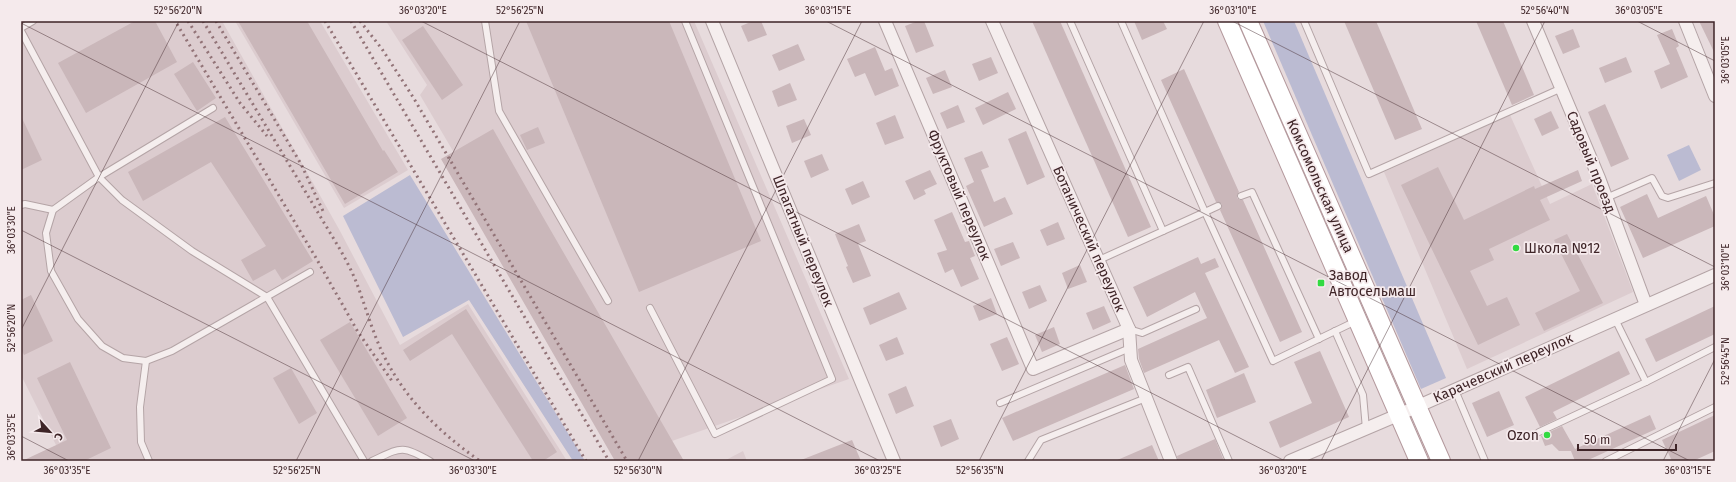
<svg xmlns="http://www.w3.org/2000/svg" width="1736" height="482" viewBox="0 0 1736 482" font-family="'Fira Sans',sans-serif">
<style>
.built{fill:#dccccf}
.green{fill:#bbbbd2}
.building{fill:#cab7ba}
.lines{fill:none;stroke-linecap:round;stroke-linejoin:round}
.lane-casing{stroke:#b4a4a6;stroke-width:8}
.street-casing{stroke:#b4a4a6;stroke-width:14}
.primary-casing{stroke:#b4999d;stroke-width:20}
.lane{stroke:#f5eeee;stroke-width:6}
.street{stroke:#f5eeee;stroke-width:12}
.primary{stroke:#fff;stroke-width:18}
.rail{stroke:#927377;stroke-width:3;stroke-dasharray:2 4;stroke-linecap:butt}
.ticks{fill:none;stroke:#3e2427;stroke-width:1;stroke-opacity:0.45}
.poi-dot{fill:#32da41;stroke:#f5eaec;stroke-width:1.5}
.labels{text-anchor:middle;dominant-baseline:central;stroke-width:3.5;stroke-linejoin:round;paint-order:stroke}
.street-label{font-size:14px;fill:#3e2427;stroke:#f5eaec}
.poi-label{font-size:14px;fill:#3e2427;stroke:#f5eaec;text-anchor:start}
.neatline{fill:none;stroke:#3e2427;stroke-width:1.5}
.ticks-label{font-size:10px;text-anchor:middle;fill:#3e2427}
</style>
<rect width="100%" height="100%" fill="#e7dbdd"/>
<g class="built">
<path d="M21,21H222L340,231L400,345L468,304L567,461H64L21,375Z"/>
<path d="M235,21H320L408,170L344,208Z"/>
<path d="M386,21H694L849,379L632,455L420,95L427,85Z"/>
<path d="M1510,115L1550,204L1592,184L1633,292L1467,369L1384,172Z"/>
<path d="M743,451L747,461H724Z"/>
</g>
<g class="green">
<path d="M1263,21H1294L1446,378L1421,389Z"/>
<path d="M1689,145L1701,170L1679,181L1667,155Z"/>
<path d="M410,175L585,461H573L469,300L403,337L343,216Z"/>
</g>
<g class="building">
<path d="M135,21H155L177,62L86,113L58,63Z"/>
<path d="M238,21H307L383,151L384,150L398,172L345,204Z"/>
<path d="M526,21H669L761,241L639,292Z"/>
<path d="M753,21H761L767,35L748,42L741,26Z"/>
<path d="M918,21H924L934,46L916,53L905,26Z"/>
<path d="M1032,21H1060L1151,227L1128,237Z"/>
<path d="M1134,21H1163L1167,29L1142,40Z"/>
<path d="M1344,21H1376L1422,129L1395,140Z"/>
<path d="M1476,21H1503L1534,95L1512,105Z"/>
<path d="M1699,21H1715V54Z"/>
<path d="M423,26L463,85L442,100L402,40Z"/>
<path d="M1573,29L1580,47L1563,54L1555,36Z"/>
<path d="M1672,29L1679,46L1676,48L1688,77L1661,89L1654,71L1670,64L1657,35Z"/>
<path d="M798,44L805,60L779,71L772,55Z"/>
<path d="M875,47L885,71L892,68L899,86L875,96L865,73L855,77L847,59Z"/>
<path d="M991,57L998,73L979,81L972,64Z"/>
<path d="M1626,57L1632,72L1605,83L1599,68Z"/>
<path d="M193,62L216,98L197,111L174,74Z"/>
<path d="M1184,69L1239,192L1237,195V198L1240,200H1243L1302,332L1280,342L1220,210L1222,207V204L1216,202L1161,80Z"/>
<path d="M945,70L952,87L933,94L926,78Z"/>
<path d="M790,83L797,100L778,107L772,91Z"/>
<path d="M1008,92L1016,109L983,125L975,108Z"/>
<path d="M1605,104L1629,159L1611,167L1588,112Z"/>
<path d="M958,105L965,122L947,129L940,113Z"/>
<path d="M1551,111L1559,128L1542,136L1534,119Z"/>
<path d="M895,115L904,138L885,145L876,123Z"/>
<path d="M21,116L42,160L21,170Z"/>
<path d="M225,117L313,261L282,280L275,269L253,281L241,260L266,246L211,162L143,201L128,172Z"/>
<path d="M804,119L811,135L792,143L786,126Z"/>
<path d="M538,127L545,143L527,150L520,135Z"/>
<path d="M493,129L543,217L684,461H615L441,159Z"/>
<path d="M1026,131L1045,177L1027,185L1008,139Z"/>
<path d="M982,151L989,167L981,170L994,202L1005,197L1013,214L984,227L966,186L974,182L964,158Z"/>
<path d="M822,154L829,170L811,178L804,161Z"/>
<path d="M1438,167L1464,220L1534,186L1535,189L1578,170L1582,181L1540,200L1550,220L1489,249L1494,260L1470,271L1487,306L1507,297L1520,325L1478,345L1401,185Z"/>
<path d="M930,170L937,184L924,190L926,194L914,200L905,181Z"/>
<path d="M863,181L870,197L852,205L845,189Z"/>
<path d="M1647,194L1658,218L1706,196L1715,217V226L1643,258L1620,207Z"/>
<path d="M952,212L965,242L969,241L975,256L970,258L979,279L961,287L953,269L945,273L937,253L947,250L934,220Z"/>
<path d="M1058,222L1065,239L1047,246L1040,230Z"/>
<path d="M859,224L866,241L858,244L871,276L853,283L846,267L848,266L835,234Z"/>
<path d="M1567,234L1603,303L1544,331L1535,313L1580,291L1554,240Z"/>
<path d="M1013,242L1020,258L1001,266L994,249Z"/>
<path d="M1198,257L1201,264L1215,258L1219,267L1205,273L1249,367L1235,373L1219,340L1144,373L1139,359L1138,349L1207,318L1195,292L1147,317L1133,287Z"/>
<path d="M1080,265L1087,282L1068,289L1062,273Z"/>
<path d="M1040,285L1047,301L1029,309L1022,292Z"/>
<path d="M899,292L907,309L870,325L863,308Z"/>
<path d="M31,295L53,341L24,355L21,349V300Z"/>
<path d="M991,298L997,314L979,321L973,306Z"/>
<path d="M1104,306L1111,322L1093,330L1086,313Z"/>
<path d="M1715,306V334L1656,362L1645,339Z"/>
<path d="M466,309L557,452L543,461H533L452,334L410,361L403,350Z"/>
<path d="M350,322L407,418L378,436L320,340Z"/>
<path d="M1054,327L1060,344L1042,352L1035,335Z"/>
<path d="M897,337L904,354L886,361L879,345Z"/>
<path d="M1007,337L1019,364L1002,371L990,344Z"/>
<path d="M1320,351L1349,417L1280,448L1269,422L1312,403L1294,362Z"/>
<path d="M1619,351L1630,374L1553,412L1557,419L1540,427L1525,397Z"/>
<path d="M70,362L111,448L84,461H22L67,440L37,378Z"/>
<path d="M1125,365L1134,389L1013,441L1002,418Z"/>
<path d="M291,368L317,413L299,424L273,378Z"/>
<path d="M1244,373L1256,402L1217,418L1206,390Z"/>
<path d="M906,386L914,406L896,414L888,394Z"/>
<path d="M1499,391L1514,425L1487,437L1472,403Z"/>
<path d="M1650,415L1656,429L1586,461H1575L1571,451H1559L1552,444L1545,446L1541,436L1562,426L1575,449Z"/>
<path d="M1715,415V451L1693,461H1672L1662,440Z"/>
<path d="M951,419L959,439L941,447L933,426Z"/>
<path d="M1215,439L1224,461H1178L1177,456Z"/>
<path d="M852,440L861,461H801V460Z"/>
<path d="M1152,445L1159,461H1115Z"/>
</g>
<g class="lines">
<g class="lane-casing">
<g id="lane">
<path d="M485,21L499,111L608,301"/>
<path d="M1070,21L1163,231"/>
<path d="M1304,21L1369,174L1562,88"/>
<path d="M21,28L33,21"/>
<path d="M21,31L99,177L122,200L192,251L267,297L364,461"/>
<path d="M213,108L99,177L53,210L46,233L51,271L78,319L102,346L123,358L146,361L172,351L310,272"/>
<path d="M1241,196L1252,192L1319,339"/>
<path d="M1606,198L1652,178L1662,196L1668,198L1715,183"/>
<path d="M21,205L25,204L53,210"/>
<path d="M1218,206L1205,212L1273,361L1356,321"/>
<path d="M1099,260L1205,212L1121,21"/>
<path d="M650,308L715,434L832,379L685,21"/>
<path d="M1615,319L1646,382"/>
<path d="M1129,329L1142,333L1196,309"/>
<path d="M1335,331L1363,395L1366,429"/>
<path d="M146,361L140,407L141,442L149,461"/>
<path d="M1169,375L1188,367L1229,461"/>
<path d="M1455,390L1485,461"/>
<path d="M1000,403L1130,348"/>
<path d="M1539,432L1646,382L1715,347"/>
<path d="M372,461C400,448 401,444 430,461"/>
<path d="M1028,461L1041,440L1146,398"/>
<path d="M1606,461L1715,407"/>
</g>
</g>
<g class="street-casing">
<g id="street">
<path d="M712,21L894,461"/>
<path d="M885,21L1033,369L1129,329"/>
<path d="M992,21L1129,329L1131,360L1171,461"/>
<path d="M1533,21L1599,178L1646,305"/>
<path d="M1685,21L1715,96"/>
<path d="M1290,461L1398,415L1715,275"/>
</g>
</g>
<g class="primary-casing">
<g id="primary">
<path d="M1227,21L1419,461"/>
<path d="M1248,21L1441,461"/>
</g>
</g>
<use href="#lane" class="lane"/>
<use href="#street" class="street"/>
<use href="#primary" class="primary"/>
<g class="rail">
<path d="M188,21L240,103L267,136"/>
<path d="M203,21L338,246C345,258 352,271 357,284C366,308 373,334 384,356C406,400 440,433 480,461"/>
<path d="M216,21L301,164L323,211"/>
<path d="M325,21L586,461"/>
<path d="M351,21L609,461"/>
<path d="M360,21L382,49L413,97L627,461"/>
<path d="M177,24L316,258L358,332L392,381"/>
</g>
</g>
<path class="ticks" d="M421,21L1285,461M826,21L1690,461M1232,21L1715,267M1637,21L1715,61M21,23L880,461M21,230L475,461M21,330L179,21M21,436L69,461M296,461L520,21M638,461L862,21M979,461L1204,21M1321,461L1545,21M1663,461L1715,359"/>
<g class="poi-dot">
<circle cx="1516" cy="248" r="4"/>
<rect x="1317" y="279" width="8" height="8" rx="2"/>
<circle cx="1547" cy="435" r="4"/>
</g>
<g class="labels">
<g class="street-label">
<text transform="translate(1591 162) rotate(68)">Садовый проезд</text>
<text transform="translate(1320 186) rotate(66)">Комсомольская улица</text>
<text transform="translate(959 195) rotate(67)">Фруктовый переулок</text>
<text transform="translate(1089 239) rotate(66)">Ботанический переулок</text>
<text transform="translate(803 241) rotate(68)">Шпагатный переулок</text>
<text transform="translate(1503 368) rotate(-24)">Карачевский переулок</text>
</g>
<g class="poi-label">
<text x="1524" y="248">Школа №12</text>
<text x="1329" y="275">Завод<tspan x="1329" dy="16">Автосельмаш</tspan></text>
<text x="1539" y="435" text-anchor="end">Ozon</text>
</g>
</g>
<rect width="1736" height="482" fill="none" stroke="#f5eaec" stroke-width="44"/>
<g transform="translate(50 432) rotate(117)" stroke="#f5eaec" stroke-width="3" paint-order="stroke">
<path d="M0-3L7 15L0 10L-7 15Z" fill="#3e2427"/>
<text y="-6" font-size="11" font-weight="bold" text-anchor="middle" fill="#3e2427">С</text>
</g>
<path d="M1578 444v6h98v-6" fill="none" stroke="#3e2427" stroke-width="2"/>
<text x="1584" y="444" font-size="12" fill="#3e2427" stroke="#f5eaec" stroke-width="3" paint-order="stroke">50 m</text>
<rect x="22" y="22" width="1692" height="438" class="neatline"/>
<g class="ticks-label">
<text x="178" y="14">52°56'20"N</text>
<text x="423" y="14">36°03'20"E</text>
<text x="520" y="14">52°56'25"N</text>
<text x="828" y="14">36°03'15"E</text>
<text x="1233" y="14">36°03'10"E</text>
<text x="1545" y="14">52°56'40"N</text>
<text x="1639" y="14">36°03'05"E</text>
<text transform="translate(1725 60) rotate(-90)" y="4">36°03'05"E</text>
<text transform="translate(11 230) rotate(-90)" y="4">36°03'30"E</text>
<text transform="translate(1725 267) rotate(-90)" y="4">36°03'10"E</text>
<text transform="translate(11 328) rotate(-90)" y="4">52°56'20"N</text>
<text transform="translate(1725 361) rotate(-90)" y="4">52°56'45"N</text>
<text transform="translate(11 437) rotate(-90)" y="4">36°03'35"E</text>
<text x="67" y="474">36°03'35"E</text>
<text x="297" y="474">52°56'25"N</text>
<text x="473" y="474">36°03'30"E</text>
<text x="638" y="474">52°56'30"N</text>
<text x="878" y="474">36°03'25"E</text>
<text x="980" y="474">52°56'35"N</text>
<text x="1283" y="474">36°03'20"E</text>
<text x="1688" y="474">36°03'15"E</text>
</g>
</svg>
